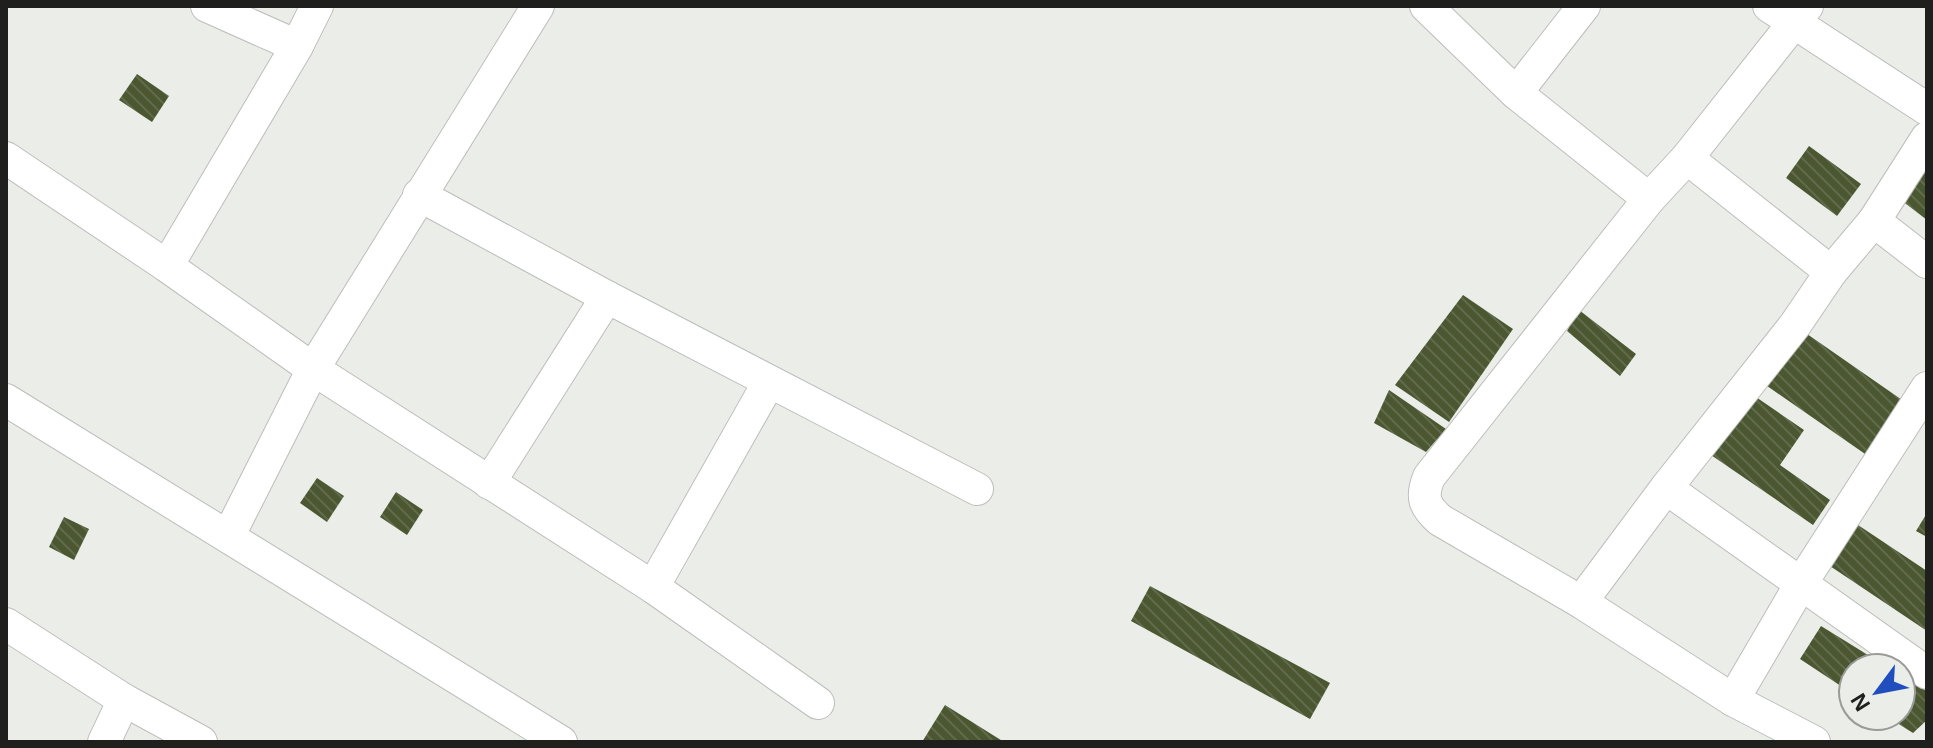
<svg xmlns="http://www.w3.org/2000/svg" width="1933" height="748" viewBox="0 0 1933 748" font-family="Arial,sans-serif">
<style>
.building{fill:url(#building-back-hatch)}
.lines{fill:none;stroke-linecap:round;stroke-linejoin:round}
.minor-casing{stroke:#bdbebb;stroke-width:34}
.minor{stroke:#fff;stroke-width:32}
</style>
<defs>
<pattern id="building-back-hatch" width="6" height="6" patternUnits="userSpaceOnUse" patternTransform="scale(2)"><rect width="6" height="6" fill="#4a5730"/><path d="M-1 5l2 2M0 0l6 6M5-1l2 2" fill="none" stroke="#616b4c"/></pattern>
</defs>
<rect width="100%" height="100%" fill="#ebede9"/>
<g class="building">
<path d="M137,74L169,96L152,122L119,100Z"/>
<path d="M1809,146L1861,184L1837,216L1786,178Z"/>
<path d="M1927,156V220L1897,197Z"/>
<path d="M1463,295L1513,329L1449,422L1395,385Z"/>
<path d="M1579,310L1636,354L1620,376L1567,331Z"/>
<path d="M1797,327L1905,402L1868,456L1760,381Z"/>
<path d="M1389,390L1446,429L1426,452L1374,423Z"/>
<path d="M1753,395L1804,430L1780,465L1830,500L1813,525L1711,455Z"/>
<path d="M317,478L344,496L327,522L300,503Z"/>
<path d="M396,492L423,510L407,535L380,517Z"/>
<path d="M1927,513V537L1916,531Z"/>
<path d="M64,517L89,529L74,560L49,547Z"/>
<path d="M1852,521L1927,571V631L1824,562Z"/>
<path d="M1150,586L1330,683L1310,719L1131,621Z"/>
<path d="M1821,626L1889,668H1853V694L1800,659Z"/>
<path d="M1901,675L1927,691V720L1913,733L1886,716H1901Z"/>
<path d="M945,705L1004,742H922Z"/>
</g>
<g class="lines">
<g class="minor-casing">
<g id="minor">
<path d="M207,6L297,46"/>
<path d="M1426,6L1516,93L1649,199"/>
<path d="M1769,6L1927,109"/>
<path d="M1807,6L1687,158L1649,199L1429,477C1421,497 1424,506 1440,520L1581,602L1733,700L1814,742"/>
<path d="M1516,93L1584,6"/>
<path d="M6,158L167,266L313,369L653,587L818,703"/>
<path d="M1687,158L1831,272"/>
<path d="M419,195L607,297L977,489"/>
<path d="M1874,221L1927,262"/>
<path d="M167,266L297,46L317,6"/>
<path d="M6,400L561,742"/>
<path d="M489,483L607,297"/>
<path d="M1666,488L1927,673"/>
<path d="M229,535L313,369L538,6"/>
<path d="M653,587L769,382"/>
<path d="M1581,602L1666,488L1795,325L1831,272L1874,221L1927,138"/>
<path d="M6,624L124,700L201,742"/>
<path d="M1733,700L1802,582L1927,388"/>
<path d="M104,742L124,700"/>
</g>
</g>
<use href="#minor" class="minor"/>
</g>
<rect width="1933" height="748" fill="none" stroke="#1f1f1e" stroke-width="16"/>
<g transform="translate(1877 692) rotate(238)"><circle r="38" fill="#ebede9" stroke="#999b98" stroke-width="2"/>
<path d="M0-6L14 30L0 20L-14 30Z" fill="#204ebc"/>
<text y="-12" font-size="22" font-weight="bold" text-anchor="middle" fill="#1f1f1e">N</text>
</g>
</svg>
